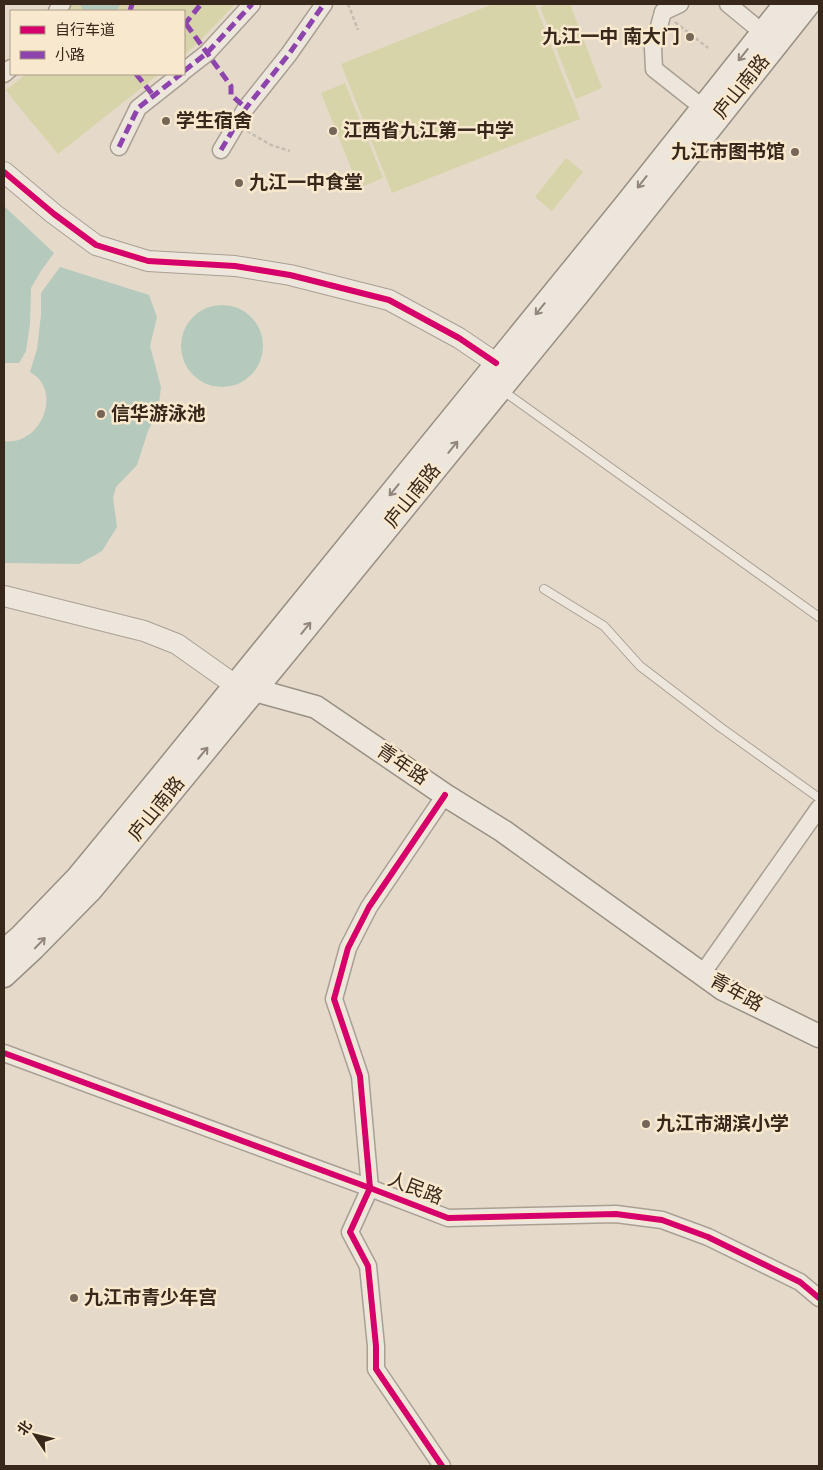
<svg xmlns="http://www.w3.org/2000/svg" width="823" height="1470" viewBox="0 0 823 1470" font-family="Spectral,'Noto Sans SC',serif">
<style>
.green{fill:#d8d4aa}
.water{fill:#b5c9bc}
.lines{fill:none;stroke-linecap:round;stroke-linejoin:round}
.service-casing{stroke:#aa9f93;stroke-width:10}
.minor-casing{stroke:#aa9f93;stroke-width:19}
.tertiary-casing{stroke:#aa9f93;stroke-width:22}
.secondary-casing{stroke:#998f83;stroke-width:25}
.path{stroke:#c5bcb2;stroke-width:2.5;stroke-dasharray:4 2.5;stroke-linecap:butt}
.service{stroke:#ece6dc;stroke-width:8}
.minor{stroke:#ece6dc;stroke-width:16}
.tertiary{stroke:#ece6dc;stroke-width:20}
.secondary{stroke:#ece6dc;stroke-width:22}
.quiet{stroke:#8e44ad;stroke-width:5;stroke-dasharray:10 5;stroke-linecap:butt}
.cycleway-casing{stroke:#f8e8cd;stroke-width:9}
.cycleway{stroke:#d6006c;stroke-width:6}
.oneway{stroke:#92867c}
.poi-dot{fill:#756658;stroke:#f8e8cd;stroke-width:2}
.labels{text-anchor:middle;dominant-baseline:central;stroke-width:5;stroke-linejoin:round;paint-order:stroke}
.poi-label{font-size:19px;font-weight:bold;fill:#38271b;stroke:#f8e8cd;text-anchor:start}
.street-label{font-size:19px;fill:#38271b;stroke:#f8e8cd}
</style>
<rect width="100%" height="100%" fill="#e5dac9"/>
<g class="green">
<path d="M67,4H235L197,44L184,55V11H62Z"/>
<path d="M493,4H535L580,119L392,193L341,64Z"/>
<path d="M547,4H570L602,88L576,99L540,7Z"/>
<path d="M26,74H159L58,154L14,101L6,90Z"/>
<path d="M345,83L383,178L359,188L321,93Z"/>
<path d="M566,158L583,172L552,211L535,197Z"/>
</g>
<g class="water">
<path d="M80,4H120L117,11H83Z"/>
<path d="M4,206L54,253L41,271L31,288L30,324L26,351L19,363H4Z"/>
<path d="M60,267L149,295L157,317L150,346L161,387L158,412L148,431L137,465L116,487L113,498L117,527L102,551L79,564L4,563V441C36,446 59,403 39,379C37,376 32,374 30,372L37,349L41,315V293Z"/>
<circle cx="222" cy="346" r="41"/>
</g>
<g class="lines">
<g class="service-casing">
<g id="service">
<path d="M502,390L819,617"/>
<path d="M544,589L604,626L640,666L720,727L819,798"/>
</g>
</g>
<g class="minor-casing">
<g id="minor">
<path d="M728,4L762,32"/>
<path d="M57,11L62,4"/>
<path d="M663,12L653,48L654,69L702,107"/>
<path d="M663,12L680,4"/>
<path d="M184,71L207,53L252,4"/>
<path d="M4,74L11,68"/>
<path d="M119,147L138,108L181,74"/>
<path d="M221,150L246,108L289,54L324,4"/>
<path d="M702,974L819,808"/>
<path d="M4,1053L370,1188L448,1218L616,1214L662,1220L708,1237L800,1282L819,1298"/>
<path d="M442,1466L376,1369V1346L368,1266L350,1232L370,1188L360,1076L334,999L348,948L369,907L445,795"/>
</g>
</g>
<g class="tertiary-casing">
<g id="tertiary">
<path d="M4,172L54,214L96,245L148,261L235,266L290,275L389,300L459,338L496,363"/>
<path d="M4,596L144,631L177,644L235,685"/>
</g>
</g>
<g class="secondary-casing">
<g id="secondary">
<path d="M244,687L316,707L445,795L503,831L723,989L819,1036"/>
<path d="M4,951L21,936L77,878L161,776L626,204L785,4"/>
<path d="M4,976L33,949L91,890L302,633L580,292L809,4"/>
</g>
</g>
<g class="path">
<path d="M348,4L358,30"/>
<path d="M675,22L708,48"/>
<path d="M247,131L271,145L290,151"/>
</g>
<use href="#service" class="service"/>
<use href="#minor" class="minor"/>
<use href="#tertiary" class="tertiary"/>
<use href="#secondary" class="secondary"/>
<g class="quiet">
<path d="M130,11L132,4"/>
<path d="M186,24L231,86V95L246,108"/>
<path d="M184,25L201,4"/>
<path d="M184,71L207,53L252,4"/>
<path d="M136,74L153,95"/>
<path d="M119,147L138,108L181,74"/>
<path d="M221,150L246,108L289,54L324,4"/>
</g>
<g class="cycleway-casing">
<g id="cycleway">
<path d="M4,172L54,214L96,245L148,261L235,266L290,275L389,300L459,338L496,363"/>
<path d="M4,1053L370,1188L448,1218L616,1214L662,1220L708,1237L800,1282L819,1298"/>
<path d="M442,1466L376,1369V1346L368,1266L350,1232L370,1188L360,1076L334,999L348,948L369,907L445,795"/>
</g>
</g>
<use href="#cycleway" class="cycleway"/>
</g>
<defs><path id="oneway-shaft" d="M-6 0H5M1.5-3L5.5 0L1.5 3" fill="none" stroke-width="1.6" stroke-linecap="round" stroke-linejoin="round" transform="scale(1.25)"/></defs>
<g class="oneway">
<use href="#oneway-shaft" transform="translate(743 55) rotate(129)"/>
<use href="#oneway-shaft" transform="translate(642 182) rotate(128)"/>
<use href="#oneway-shaft" transform="translate(540 309) rotate(129)"/>
<use href="#oneway-shaft" transform="translate(453 447) rotate(-51)"/>
<use href="#oneway-shaft" transform="translate(394 490) rotate(129)"/>
<use href="#oneway-shaft" transform="translate(306 628) rotate(-51)"/>
<use href="#oneway-shaft" transform="translate(203 753) rotate(-50)"/>
<use href="#oneway-shaft" transform="translate(40 943) rotate(-46)"/>
</g>
<g class="poi-dot">
<circle cx="690" cy="37" r="5"/>
<circle cx="166" cy="121" r="5"/>
<circle cx="333" cy="131" r="5"/>
<circle cx="795" cy="152" r="5"/>
<circle cx="239" cy="183" r="5"/>
<circle cx="101" cy="414" r="5"/>
<circle cx="646" cy="1124" r="5"/>
<circle cx="74" cy="1298" r="5"/>
</g>
<g class="labels">
<g class="poi-label">
<text x="680" y="37" text-anchor="end">九江一中 南大门</text>
<text x="176" y="121">学生宿舍</text>
<text x="343" y="131">江西省九江第一中学</text>
<text x="785" y="152" text-anchor="end">九江市图书馆</text>
<text x="249" y="183">九江一中食堂</text>
<text x="111" y="414">信华游泳池</text>
<text x="656" y="1124">九江市湖滨小学</text>
<text x="84" y="1298">九江市青少年宫</text>
</g>
<g class="street-label">
<text transform="translate(742 87) rotate(-51)">庐山南路</text>
<text transform="translate(413 496) rotate(-51)">庐山南路</text>
<text transform="translate(402 765) rotate(34)">青年路</text>
<text transform="translate(157 809) rotate(-51)">庐山南路</text>
<text transform="translate(736 993) rotate(29)">青年路</text>
<text transform="translate(415 1189) rotate(21)">人民路</text>
</g>
</g>
<rect width="823" height="1470" fill="none" stroke="#38271b" stroke-width="10"/>
<rect x="10" y="10" width="175" height="65" fill="#f8e8cd" stroke="#ab9b86"/>
<rect x="20" y="26" width="25" height="8" fill="#d6006c" stroke="#ab9b86"/>
<text x="55" y="35" font-size="15" fill="#38271b">自行车道</text>
<rect x="20" y="51" width="25" height="8" fill="#8e44ad" stroke="#ab9b86"/>
<text x="55" y="60" font-size="15" fill="#38271b">小路</text>
<g transform="translate(35 1435) rotate(305)" stroke="#f8e8cd" stroke-width="4" paint-order="stroke">
<path d="M0-4L9 19L0 12L-9 19Z" fill="#38271b"/>
<text y="-8" font-size="14" font-weight="bold" text-anchor="middle" fill="#38271b">北</text>
</g>
</svg>
